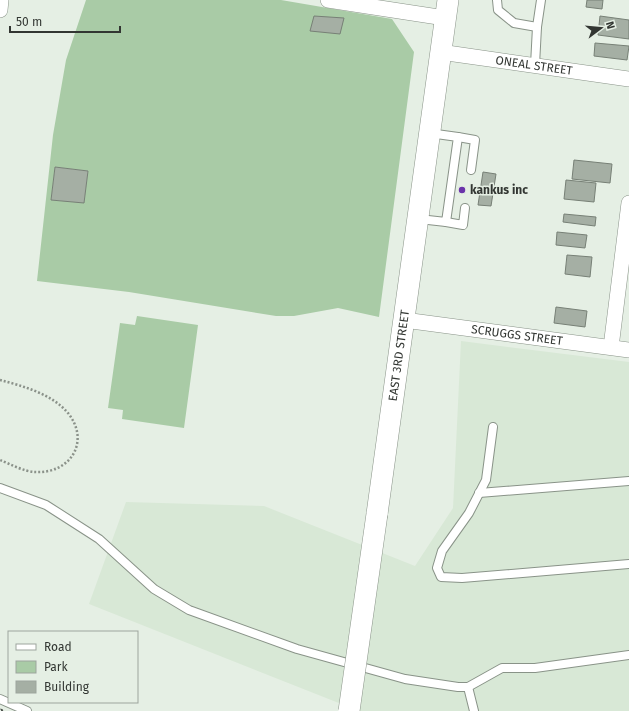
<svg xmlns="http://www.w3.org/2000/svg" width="629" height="711" viewBox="0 0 629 711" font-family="'Fira Sans',sans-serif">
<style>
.built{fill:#d8e8d6}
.green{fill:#a9cba6;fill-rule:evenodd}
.building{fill:#a5afa4;stroke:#778076}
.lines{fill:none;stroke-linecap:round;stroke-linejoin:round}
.service-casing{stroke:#899388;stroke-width:10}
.minor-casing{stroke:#899388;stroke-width:16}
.secondary-casing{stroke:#899388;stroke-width:22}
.path{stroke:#8b928a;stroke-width:2.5;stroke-dasharray:2 2;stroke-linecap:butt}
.service{stroke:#fff;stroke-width:8}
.minor{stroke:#fff;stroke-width:15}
.secondary{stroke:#fff;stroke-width:21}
.rail-casing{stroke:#4f544f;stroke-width:4.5}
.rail{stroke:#e5efe4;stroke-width:3;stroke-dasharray:9;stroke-linecap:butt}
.secondary-bridge-casing{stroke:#899388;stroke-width:22;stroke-linecap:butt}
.secondary-bridge{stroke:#fff;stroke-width:21}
.poi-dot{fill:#6a33aa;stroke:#e5efe4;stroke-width:1.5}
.labels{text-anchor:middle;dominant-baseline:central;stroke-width:3;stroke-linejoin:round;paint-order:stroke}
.street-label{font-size:12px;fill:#323632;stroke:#e5efe4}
.poi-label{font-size:12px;font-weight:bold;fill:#323632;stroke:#e5efe4;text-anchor:start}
</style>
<rect width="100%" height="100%" fill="#e5efe4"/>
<path class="built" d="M461,341L629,362V711H359L89,604L126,502L264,506L415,566L453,508Z"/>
<g class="green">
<path d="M86,0H281L392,19L414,52L379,317L338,308L294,316H276L129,292L37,281L53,135L66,60ZM55,167L88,171L84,202L51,200Z"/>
<path d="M137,316L198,325L184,428L122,419L123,410L108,408L120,323L135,325Z"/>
</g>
<g class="building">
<path d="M587,0H603L602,9L586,7Z"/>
<path d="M314,16L344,18L340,34L310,31Z"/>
<path d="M600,16L629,20V39L598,35Z"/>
<path d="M595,43L629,46L627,60L594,56Z"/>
<path d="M574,160L612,164L610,183L572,179Z"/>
<path d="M55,167L88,171L84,203L51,200Z"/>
<path d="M483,172L496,174L491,206L478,205Z"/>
<path d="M566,180L596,183L594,202L564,199Z"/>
<path d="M564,214L596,217L595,226L563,222Z"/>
<path d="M557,232L587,235L585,248L556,245Z"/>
<path d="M567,255L592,257L590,277L565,274Z"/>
<path d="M556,307L587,311L585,327L554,323Z"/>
</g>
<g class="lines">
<g class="service-casing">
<g id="service">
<path d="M497,0L498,10L514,23L537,27"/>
<path d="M535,65L537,27L541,0"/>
<path d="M458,137L475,140L471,170"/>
<path d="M419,219L446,222L458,137L429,133"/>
<path d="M446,222L463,225L465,208"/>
<path d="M493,427L486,480L469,513L442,551L437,568L441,577L462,578L629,564"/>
<path d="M0,488L46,505L99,539L154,589L189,610L297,649L405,679L458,687H468L474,711"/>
<path d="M479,493L629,481"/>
<path d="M468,687L502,668H535L629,655"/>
<path d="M0,699L27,711"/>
</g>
</g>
<g class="minor-casing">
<g id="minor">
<path d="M328,0L445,18"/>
<path d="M0,10L1,0"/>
<path id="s1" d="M440,52L629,79"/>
<path id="s2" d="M404,320L629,350"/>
<path d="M611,347L629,203"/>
</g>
</g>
<g class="secondary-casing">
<g id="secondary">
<path id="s3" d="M377,514L448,0"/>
</g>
</g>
<path class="path" d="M0,380C23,386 52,394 68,413C91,442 70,474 35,472C25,472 10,464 0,460"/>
<use href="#service" class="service"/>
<use href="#minor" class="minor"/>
<use href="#secondary" class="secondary"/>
<g class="rail-casing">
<path id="rail" d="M0,711H1"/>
</g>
<use href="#rail" class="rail"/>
<g class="secondary-bridge-casing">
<path id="secondary-bridge" d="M349,711L377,514"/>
</g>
<use href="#secondary-bridge" class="secondary-bridge"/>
</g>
<circle class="poi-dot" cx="462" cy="190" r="4"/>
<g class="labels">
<g class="street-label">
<text stroke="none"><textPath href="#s1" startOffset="95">ONEAL STREET</textPath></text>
<text stroke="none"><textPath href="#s2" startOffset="114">SCRUGGS STREET</textPath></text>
<text stroke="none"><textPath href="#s3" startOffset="160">EAST 3RD STREET</textPath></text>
</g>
<g class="poi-label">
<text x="470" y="190">kankus inc</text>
</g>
</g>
<rect x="8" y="631" width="130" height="72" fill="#e5efe4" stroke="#9da59d"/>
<rect x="16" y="644" width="20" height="6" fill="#ffffff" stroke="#9da59d"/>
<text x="44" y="651" font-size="12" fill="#323632">Road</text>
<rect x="16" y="661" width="20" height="12" fill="#a9cba6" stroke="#9da59d"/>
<text x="44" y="671" font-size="12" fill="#323632">Park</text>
<rect x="16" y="681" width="20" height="12" fill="#a5afa4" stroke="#9da59d"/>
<text x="44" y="691" font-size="12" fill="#323632">Building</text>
<g transform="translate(601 28) rotate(74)" stroke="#e5efe4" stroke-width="3" paint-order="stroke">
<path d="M0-3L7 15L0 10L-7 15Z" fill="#323632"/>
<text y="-6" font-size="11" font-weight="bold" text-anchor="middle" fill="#323632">N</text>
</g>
<path d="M10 26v6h110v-6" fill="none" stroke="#323632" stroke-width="2"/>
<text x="16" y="26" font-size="12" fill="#323632" stroke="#e5efe4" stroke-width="3" paint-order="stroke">50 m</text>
</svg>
